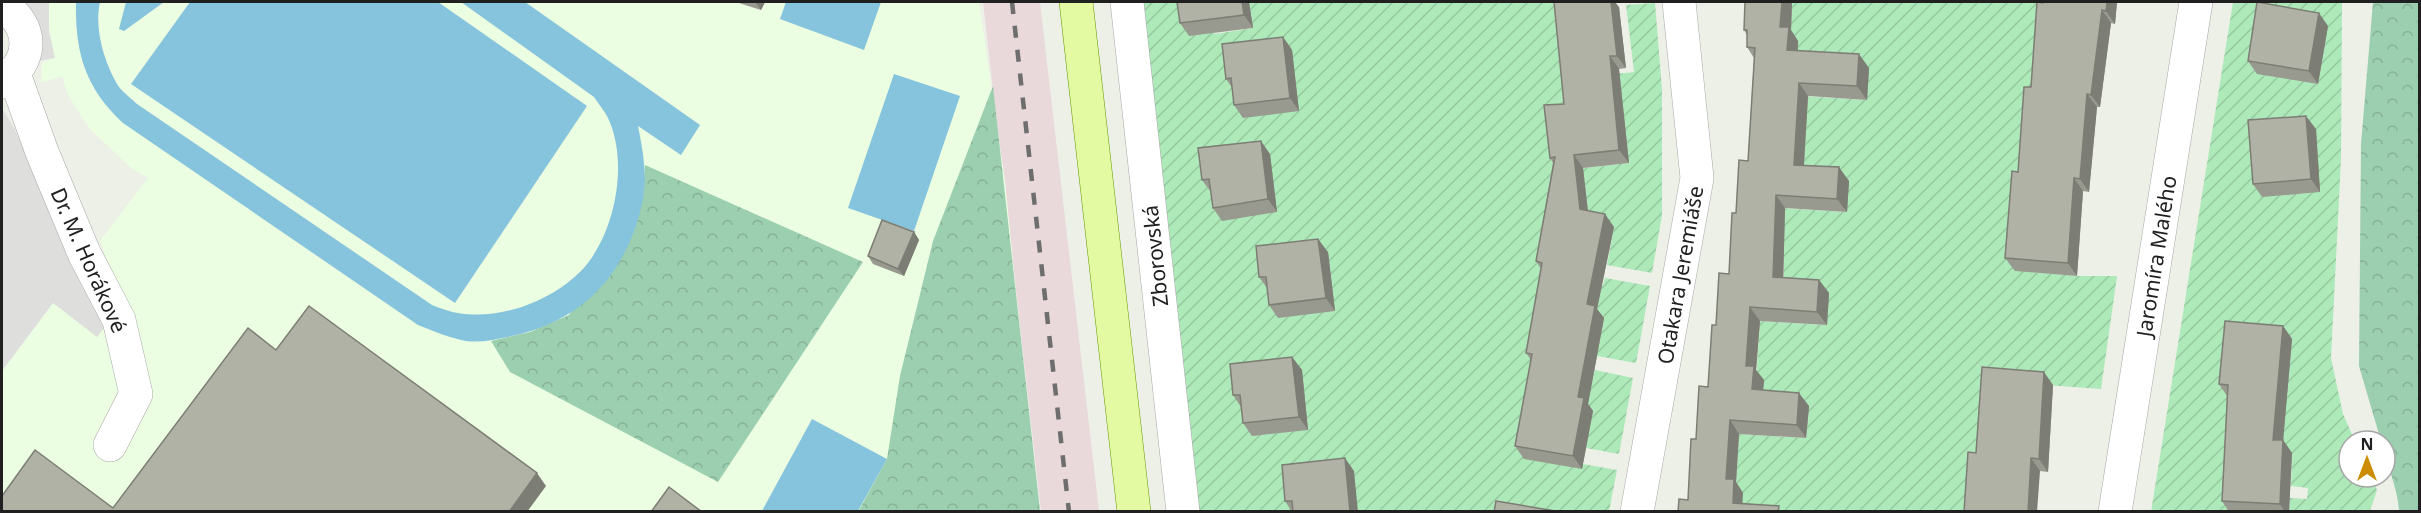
<svg xmlns="http://www.w3.org/2000/svg" width="2421" height="513" viewBox="0 0 2421 513" font-family="'Noto Sans',sans-serif">
<style>
.residential{fill:#dededd}
.industrial{fill:#e9d9db}
.education{fill:#ebfee1}
.forest{fill:url(#forest-crowns)}
.garden{fill:url(#garden-furrows);fill-rule:evenodd}
.pitch{fill:#86c3dd}
.lines{fill:none;stroke-linecap:round;stroke-linejoin:round}
.minor-casing{stroke:#a7a7a7;stroke-width:34}
.primary-casing{stroke:#649903;stroke-width:34}
.minor{stroke:#fff;stroke-width:33}
.primary{stroke:#e4faa2;stroke-width:33}
.rail{stroke:#6e6e6e;stroke-width:4.5;stroke-dasharray:12 12;stroke-linecap:butt}
.wall{fill:#98998f}
.shaded-wall{fill:#7c7d74}
.building{fill:#b1b2a6;stroke:#7c7d74;stroke-width:1.5}
.labels{text-anchor:middle;dominant-baseline:central;stroke-width:4.5;stroke-linejoin:round;paint-order:stroke}
.street-label{font-size:21px;fill:#202020;stroke:#fff}
</style>
<defs>
<pattern id="forest-crowns" width="20" height="18" patternUnits="userSpaceOnUse" patternTransform="scale(1.5)"><rect width="20" height="18" fill="#9ccfb0"/><path d="M2 6a3 3 0 1 1 6 0M12 15a3 3 0 1 1 6 0" fill="none" stroke="#86b197"/></pattern>
<pattern id="garden-furrows" width="10" height="10" patternUnits="userSpaceOnUse" patternTransform="scale(1.5)"><rect width="10" height="10" fill="#aee9b9"/><path d="M-1 1l2-2M0 10L10 0M9 11l2-2" fill="none" stroke="#95c89f"/></pattern>
</defs>
<rect width="100%" height="100%" fill="#edf0e7"/>
<g class="residential">
<path d="M13,2H49V30L56,58L37,61Z"/>
<path d="M2,108L14,128L88,291L109,327L97,337L11,360L2,371Z"/>
</g>
<path class="industrial" d="M983,2H1040L1099,511H1041Z"/>
<path class="education" d="M49,2H736L761,11L764,2H979L1005,181L1038,511L2,512V371L53,303L97,337L103,329L106,331L127,315L100,241L148,178L131,168L89,128L68,95L62,77L41,82L42,62L55,58L49,30Z"/>
<g class="forest">
<path d="M2373,2H2419V511H2399C2398,487 2385,465 2385,441H2381L2359,366L2361,144Z"/>
<path d="M993,86L1040,511L858,512L887,459L900,376L933,241Z"/>
<path d="M645,165L863,262L718,482L510,372L491,341L530,332L569,315L642,202Z"/>
</g>
<g class="garden">
<path d="M1141,2H1185L1215,34L1253,28L1249,2H1601L1570,79L1634,72L1626,5L1655,3L1662,89V215L1652,273L1607,265L1614,227L1546,274L1603,285L1605,278L1650,286L1636,363L1597,356L1604,318L1593,377L1595,370L1633,378L1619,454L1586,448L1582,469L1583,464L1617,470L1609,511H1196ZM1553,119L1628,163L1583,168V175Z"/>
<path d="M1792,2H2054L2015,270L2077,276H2117L2101,389L1991,381L1974,511H1742L1735,492L1739,434L1806,438L1808,406L1762,402L1756,379L1760,321L1827,325L1783,290L1784,261L1780,208L1846,212L1803,178L1800,96L1867,100L1797,63L1790,41Z"/>
<path d="M2233,2H2342L2341,160L2331,358L2343,414L2355,441H2349V477H2371L2377,490L2370,511H2289L2290,498L2307,499L2308,488L2291,486L2292,453L2231,511L2151,512Z"/>
</g>
<g class="pitch">
<path d="M76,2H100C94,28 104,62 117,84C122,92 131,98 137,104L432,305C440,308 450,312 458,313C480,317 502,313 522,307C544,299 564,288 581,271C615,236 630,161 607,116C603,109 598,103 594,97L461,2H525L700,125L681,155L638,126C643,151 648,178 642,204C626,274 583,321 512,336C497,339 481,343 466,341C450,338 433,331 418,325L123,123C85,88 75,52 76,2Z"/>
<path d="M126,2H164L124,31L119,29Z"/>
<path d="M190,2H438L587,106L455,303L131,84Z"/>
<path d="M786,2H881L864,50L780,19Z"/>
<path d="M894,74L960,96L914,231L848,208Z"/>
<path d="M812,419L887,459L858,511H762Z"/>
</g>
<g class="lines">
<g class="minor-casing">
<g id="minor">
<path d="M1127,2L1183,512"/>
<path d="M2,5C34,26 34,61 2,82"/>
<path d="M14,74L42,152L84,253L119,320L136,394L110,445"/>
<path d="M1637,512L1697,178L1679,2"/>
<path d="M2115,512L2196,2"/>
</g>
</g>
<g class="primary-casing">
<path id="primary" d="M1076,2L1134,512"/>
</g>
<use href="#minor" class="minor"/>
<use href="#primary" class="primary"/>
<path class="rail" d="M1012,2L1069,512"/>
</g>
<g class="wall">
<path d="M736,2H765L761,10Z"/>
<path d="M1249,2L1253,28L1189,36L1180,23Z"/>
<path d="M1745,2H1792L1791,30L1798,41V50L1869,68L1867,100L1808,96L1804,165L1849,181L1847,212L1785,208L1783,277L1819,280L1829,293L1827,325L1760,321L1756,370L1764,380L1763,390L1809,406L1806,438L1739,434L1736,482L1743,493L1688,500L1696,439L1708,387L1716,325L1729,274L1736,213L1748,161L1754,58L1747,47V35L1744,30Z"/>
<path d="M2044,2H2117L2115,24L2111,23L2100,107H2097L2089,192L2083,191L2077,276L2015,271L2005,258Z"/>
<path d="M1619,7L1626,68L1619,69L1629,163L1583,168L1588,211L1614,227L1597,309L1604,318L1588,404L1593,411L1582,469L1524,459L1515,446L1531,360L1526,353L1541,269L1536,261L1553,163L1550,158L1564,104Z"/>
<path d="M2328,26L2318,84L2257,74L2248,61Z"/>
<path d="M1283,37L1292,50L1299,111L1243,118L1234,105L1233,89L1226,79Z"/>
<path d="M2316,129L2320,192L2262,197L2253,184Z"/>
<path d="M1270,154L1277,212L1222,221L1213,208L1211,192L1202,180Z"/>
<path d="M914,232L919,240L904,276L873,264L868,256Z"/>
<path d="M1328,252L1335,311L1278,318L1269,305L1267,288L1259,277Z"/>
<path d="M2283,326L2292,339L2283,440L2292,453L2289,512H2229L2222,501L2227,396L2219,384Z"/>
<path d="M1292,357L1302,370L1308,430L1252,436L1243,423L1241,407L1233,395Z"/>
<path d="M2053,385L2048,472L2040,471L1976,453Z"/>
<path d="M1354,471L1292,512L1285,501Z"/>
</g>
<g class="shaded-wall">
<path d="M757,2H765L761,10L756,3Z"/>
<path d="M1242,2H1249L1253,28L1244,15Z"/>
<path d="M1611,2H1615L1619,7L1626,68L1617,56Z"/>
<path d="M1782,2H1792L1791,30L1798,41L1797,63L1787,50L1780,27Z"/>
<path d="M2107,2H2117L2115,24L2106,11Z"/>
<path d="M2102,10L2111,23L2100,107L2091,95Z"/>
<path d="M2319,13L2328,26L2318,84L2309,71Z"/>
<path d="M1283,37L1292,50L1299,111L1290,98Z"/>
<path d="M1859,54L1869,68L1867,100L1857,86Z"/>
<path d="M1610,56L1619,69L1629,163L1619,150Z"/>
<path d="M1799,83L1808,96L1803,178L1794,165Z"/>
<path d="M2087,94L2097,107L2089,192L2080,179Z"/>
<path d="M2306,116L2316,129L2320,192L2311,179Z"/>
<path d="M1261,141L1270,154L1277,212L1268,199Z"/>
<path d="M1574,155L1583,168L1589,222L1580,209Z"/>
<path d="M1839,167L1849,181L1847,212L1837,199Z"/>
<path d="M2074,178L2083,191L2077,276L2068,263Z"/>
<path d="M1776,195L1785,208L1783,290L1773,277Z"/>
<path d="M1605,214L1614,227L1597,309L1604,318L1588,404L1593,411L1582,469L1573,456L1578,397L1587,304Z"/>
<path d="M914,232L919,240L904,276L898,269Z"/>
<path d="M1318,239L1328,252L1335,311L1326,298Z"/>
<path d="M1819,280L1829,293L1827,325L1817,312Z"/>
<path d="M1750,307L1760,321L1756,370L1764,380L1762,402L1752,389L1746,366Z"/>
<path d="M2283,326L2292,339L2282,453L2273,440Z"/>
<path d="M1292,357L1302,370L1308,430L1299,417Z"/>
<path d="M2044,372L2053,385L2048,472L2039,459Z"/>
<path d="M1799,393L1809,406L1806,438L1797,425Z"/>
<path d="M1730,420L1739,434L1736,482L1743,493L1742,512L1733,503L1726,479Z"/>
<path d="M2283,440L2292,453L2289,512H2285L2280,504Z"/>
<path d="M1345,458L1354,471L1358,512H1350Z"/>
<path d="M2031,458L2040,471L2037,512H2028Z"/>
<path d="M537,473L546,486L527,512H509Z"/>
</g>
<g class="building">
<path d="M1177,2H1242L1244,15L1180,23Z"/>
<path d="M1554,2H1611L1617,56H1610L1619,150L1574,155L1580,209L1605,214L1587,304L1595,306L1578,397L1584,398L1573,456L1515,446L1532,354L1526,353L1542,263L1536,261L1555,157L1550,158L1544,105L1564,104Z"/>
<path d="M1745,2H1782L1780,27H1789L1787,50L1859,54L1857,86L1799,83L1794,165L1839,167L1837,199L1776,195L1773,277L1819,280L1817,312L1750,307L1746,366H1754L1752,389L1799,393L1797,425L1730,420L1726,479H1734L1733,503L1779,506L1778,512H1678L1679,499L1688,500L1691,439H1696L1699,386L1708,387L1712,325H1716L1719,273L1729,274L1732,213H1736L1739,160L1748,161L1755,48L1747,47V30H1744Z"/>
<path d="M2037,2L2043,3L2044,2H2107L2106,11L2102,10L2091,95L2087,94L2080,179L2074,178L2068,263L2005,258L2012,171L2018,172L2024,87H2031Z"/>
<path d="M2257,2L2319,13L2309,71L2248,61Z"/>
<path d="M1283,37L1290,98L1234,105L1231,78L1226,79L1222,44Z"/>
<path d="M2306,116L2311,179L2253,184L2248,120Z"/>
<path d="M1261,141L1268,199L1213,208L1209,179L1202,180L1198,148Z"/>
<path d="M882,220L914,232L898,269L868,256Z"/>
<path d="M1318,239L1326,298L1269,305L1266,277H1259L1256,246Z"/>
<path d="M309,306L537,473L509,512H2V496L35,450L113,508L248,328L276,350Z"/>
<path d="M2225,321L2283,326L2273,440H2283L2280,504L2222,501L2228,385L2219,384Z"/>
<path d="M1292,357L1299,417L1243,423L1240,395H1233L1230,364Z"/>
<path d="M1982,367L2044,372L2039,459L2031,458L2028,512H1964L1968,452L1976,453Z"/>
<path d="M1345,458L1350,512H1293L1292,501H1285L1282,465Z"/>
<path d="M669,487L702,512H651Z"/>
<path d="M1496,501L1555,511V512H1494Z"/>
</g>
<g class="labels">
<g class="street-label">
<text transform="translate(1155 256) rotate(-96)">Zborovská</text>
<text transform="translate(2156 256) rotate(-81)">Jaromíra Malého</text>
<text transform="translate(89 260) rotate(66)">Dr. M. Horákové</text>
<text transform="translate(1680 275) rotate(-80)">Otakara Jeremiáše</text>
</g>
</g>
<rect width="2421" height="513" fill="none" stroke="#202020" stroke-width="6"/>
<g transform="translate(2367 459)"><circle r="28" fill="#ffffff" stroke="#a6a6a6" stroke-width="1.5"/>
<path d="M0-4.5L10 22L0 15L-10 22Z" fill="#cc8d04"/>
<text y="-9" font-size="16" font-weight="bold" text-anchor="middle" fill="#202020">N</text>
</g>
</svg>
